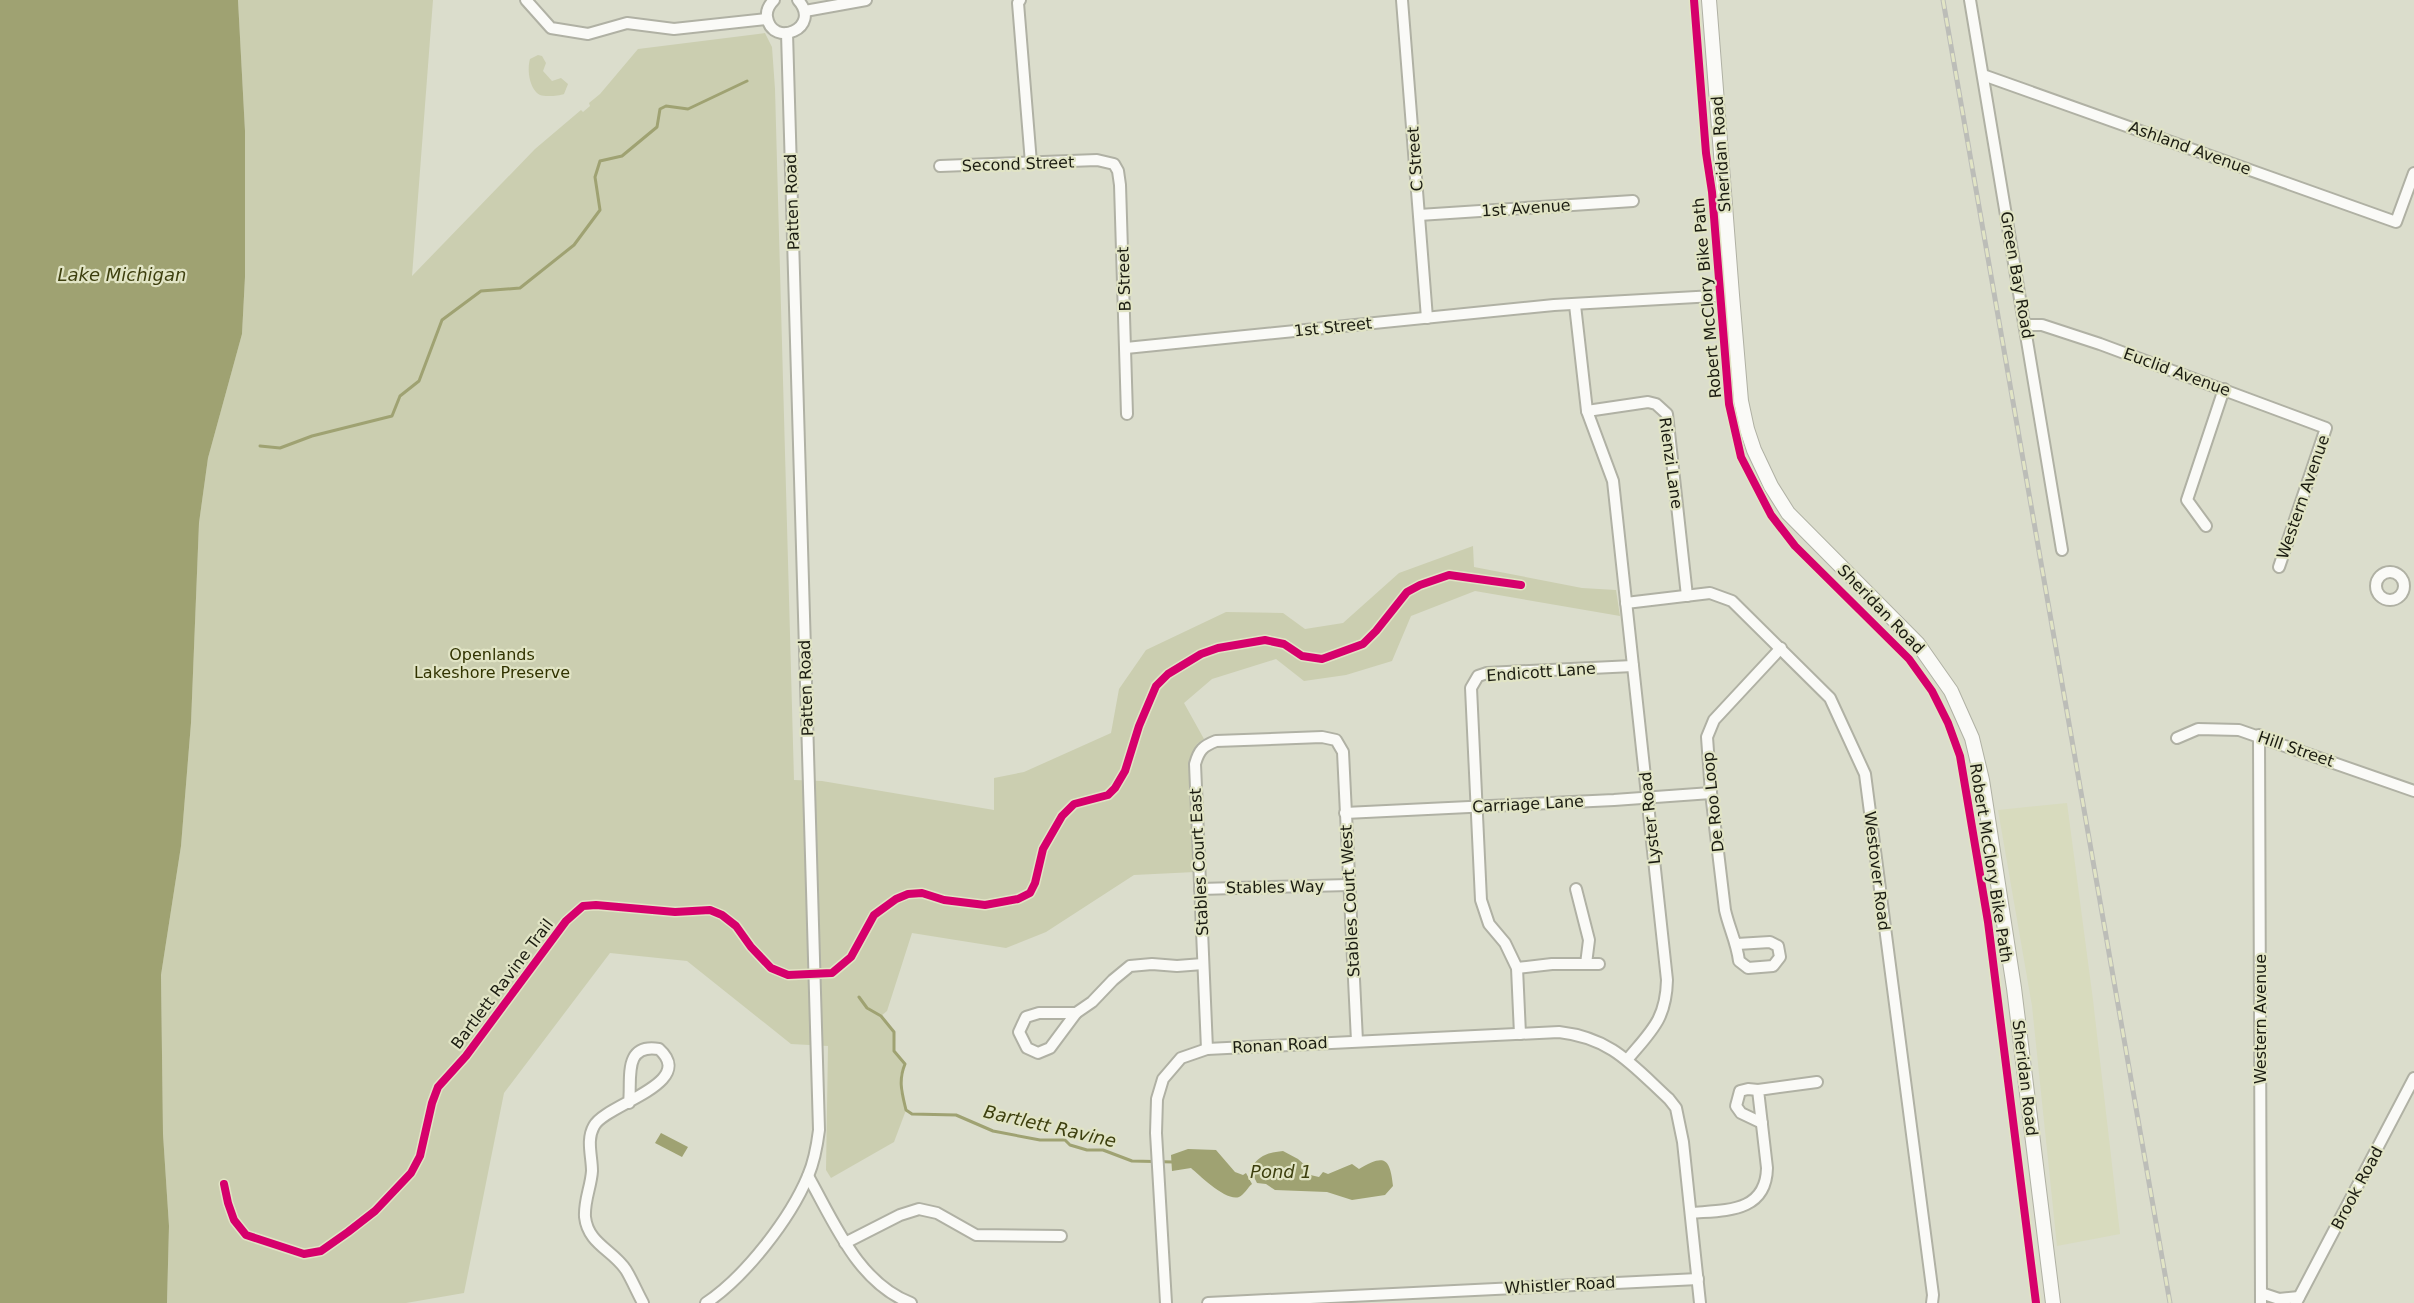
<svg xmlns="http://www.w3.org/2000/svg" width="2414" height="1303" viewBox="0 0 2414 1303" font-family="'DejaVu Sans',sans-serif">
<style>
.built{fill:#d8dbbe}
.green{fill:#cbceb0}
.water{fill:#9fa272}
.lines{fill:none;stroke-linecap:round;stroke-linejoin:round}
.stream{stroke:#9fa272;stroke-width:3}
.minor-casing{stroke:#b0b1a4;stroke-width:14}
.major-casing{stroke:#b0b1a4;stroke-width:16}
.minor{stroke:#fafaf7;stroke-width:10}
.major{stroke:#fafaf7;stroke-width:14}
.rail-casing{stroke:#bcbdb8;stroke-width:5}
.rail{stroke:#e1e4c5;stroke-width:3;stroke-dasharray:9;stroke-linecap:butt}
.cycleway-casing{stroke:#e1e4c5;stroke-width:11}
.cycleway{stroke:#d6006c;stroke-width:8}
.labels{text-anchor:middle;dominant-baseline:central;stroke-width:4.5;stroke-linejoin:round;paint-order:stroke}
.street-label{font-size:16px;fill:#1b1c11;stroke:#e1e4c5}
.park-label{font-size:16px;fill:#313300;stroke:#e1e4c5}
.water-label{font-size:18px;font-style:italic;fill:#3d3f0e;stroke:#e1e4c5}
</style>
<rect width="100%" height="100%" fill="#dbddcc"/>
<path class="built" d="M2067,803L2093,1000L2120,1234L2057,1246L2032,1006L1998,810Z"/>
<g class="green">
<path d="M238,0H433L412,276L535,149L581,110L583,112L590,106L589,103L600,94L638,49L765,33L772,47L775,89L794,780L822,781L994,810V778L1024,772L1111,733L1119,689L1146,650L1226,612L1283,613L1305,629L1343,623L1399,573L1473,546L1474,567L1582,588L1616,590L1620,616L1475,591L1411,616L1392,661L1346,675L1304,681L1276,659L1212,679L1184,703L1204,739L1197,744L1190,761L1195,872L1134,875L1046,932L1006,948L912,933L887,1011L881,1016L894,1032V1051L905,1064L900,1075V1090L906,1110L894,1142L831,1178L826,1170L828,1046L791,1044L687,961L610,953L504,1093L464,1293L406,1303H167L169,1226L163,1134L161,975L181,846L191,723L199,523L208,458L242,334L245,277V131Z"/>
<path d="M538,55L542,56L546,63L543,71L552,81L561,78L568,84L564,94C559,96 545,97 540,95C529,89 527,69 530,59Z"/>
</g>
<g class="water">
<path d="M0,0H238L245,131V277L242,334L208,458L199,523L191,723L181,846L161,975L163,1134L169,1226L167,1303H0Z"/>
<path d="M661,1133L688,1147L682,1157L655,1143Z"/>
<path d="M1188,1149L1216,1150L1235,1172L1243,1175L1246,1173L1252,1184C1248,1187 1244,1195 1239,1197C1227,1202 1199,1175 1191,1168L1172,1171L1171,1155Z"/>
<path d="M1283,1151L1298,1159L1306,1166L1303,1170L1306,1174L1319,1177L1323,1172L1328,1174L1352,1164L1359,1169C1383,1155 1390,1156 1393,1186L1385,1195L1352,1200L1327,1192L1275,1190L1266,1184L1257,1183L1250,1169C1260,1155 1266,1153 1283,1151Z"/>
</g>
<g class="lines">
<g class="stream">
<path d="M260,446L280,448L312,436L392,416L400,396L419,381L442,320L481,291L520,288L574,245L600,210L595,177L600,161L622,156L657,127L660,109L666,106L688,109L747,81"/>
<path d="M859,997L867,1008L881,1016L894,1032V1051L905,1064C898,1081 902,1093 906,1110L912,1114L956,1115L993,1131L1040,1140H1065L1070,1145L1087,1150H1103L1132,1161L1174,1162"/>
</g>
<g class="minor-casing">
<g id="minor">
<path d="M526,0L551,28L588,34L627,23L674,29L767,19"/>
<path d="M774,0C769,5 766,10 767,17C772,49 823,28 798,0"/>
<path d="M1020,0L1018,3L1031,163"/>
<path d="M1402,0L1427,318"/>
<path d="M1970,0L2062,550"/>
<path d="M805,11L866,0"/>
<path d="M1983,75L2396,222L2414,173"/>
<path d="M940,166L1097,160L1114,164L1118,171L1120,185L1127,414"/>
<path d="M1419,215L1633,201"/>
<path d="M1575,305L1587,411L1613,481L1667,980C1666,1020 1651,1031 1627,1060"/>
<path d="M2026,325H2042L2100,344L2326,428L2279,567"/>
<path d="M1126,348L1554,305L1732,295"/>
<path d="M1587,411L1648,402L1656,404L1667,414L1687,596"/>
<path d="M2206,526L2187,500L2224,389"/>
<circle cx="2390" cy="586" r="14"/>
<path d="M1626,603L1710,593L1732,601L1830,698L1865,774L1933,1295L1932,1303"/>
<path d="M2259,735L2261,1303"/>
<path d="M2177,738L2198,729L2239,730L2414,791"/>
<path d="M1345,813L1614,800L1711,793"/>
<path d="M1200,889L1349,885"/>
<path d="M1576,889L1589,940L1586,964"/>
<path d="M1737,944L1770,942L1778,946L1780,957L1773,966L1748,968L1739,961C1737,943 1729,928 1725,910L1711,793L1707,737L1714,720L1781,648"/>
<path d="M1517,968L1552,964H1599"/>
<path d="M1039,1013H1076L1050,1048L1038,1053L1027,1048L1019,1032L1026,1017Z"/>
<path d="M1076,1013L1092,1002L1113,980L1130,966L1152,964L1177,966L1203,964"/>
<path d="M1520,1034L1517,968L1505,943L1489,924L1481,900L1471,688L1478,676L1487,673L1633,666"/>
<path d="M1207,1049L1195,764C1199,750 1203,746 1216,741L1322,737L1336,740L1343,752L1357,1041"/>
<path d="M1758,1090L1748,1089L1740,1091L1736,1106L1741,1113L1762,1123"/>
<path d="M629,1103C632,1080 622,1043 659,1049C698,1084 605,1104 594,1126C586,1140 592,1156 592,1171C591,1187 584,1200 585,1217C588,1244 613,1250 626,1270C632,1280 637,1292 643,1303"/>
<path d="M808,1176C834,1222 858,1283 911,1303"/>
<path d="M1691,1213C1725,1210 1766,1213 1767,1168L1758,1090L1817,1082"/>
<path d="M845,1243L900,1215L919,1209L937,1213L976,1235L1061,1236"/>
<path d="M2261,1293L2279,1299L2299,1297"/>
<path d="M706,1303C745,1277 790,1219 808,1176C814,1162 817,1146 819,1130L787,33"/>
<path d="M1166,1303L1156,1133L1157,1099L1163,1079L1181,1058L1207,1049L1559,1032C1612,1038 1632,1065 1669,1099L1676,1108L1683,1142L1700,1303"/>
<path d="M1208,1303L1698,1279"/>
<path d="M2296,1303L2414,1078"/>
</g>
</g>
<g class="major-casing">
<path id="major" d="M1709,0L1732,295L1741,401L1747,429L1754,450L1771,486L1788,513L1918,644L1951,691L1972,738L1982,780L2014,988L2053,1303"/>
</g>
<use href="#minor" class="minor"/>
<use href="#major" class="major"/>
<g class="rail-casing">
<path id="rail" d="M1943,0L2170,1303"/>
</g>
<use href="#rail" class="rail"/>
<g class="cycleway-casing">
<g id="cycleway">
<path d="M1694,0L1706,153L1712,192L1729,404L1741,457L1771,515L1795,546L1909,659L1932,691L1948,723L1960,756L1988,922L2036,1303"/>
<path d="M224,1184L228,1203L234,1220L246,1235L304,1254L321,1251L348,1232L375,1211L411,1173L420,1156L432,1103L438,1087L466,1056L566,921L583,906L596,905L675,912L710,910L722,915L736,926L751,947L771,968L788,975L832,973L851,957L874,915L896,899L908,894L922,893L944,900L985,905L1018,899L1030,893L1035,883L1043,849L1062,816L1074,804L1108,795L1115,788L1125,771L1139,726L1156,686L1168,674L1201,654L1218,648L1265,640L1284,644L1302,656L1322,659L1363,644L1376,631L1407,592L1420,585L1449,575L1521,585"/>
</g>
</g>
<use href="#cycleway" class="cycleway"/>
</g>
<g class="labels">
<g class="street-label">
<text transform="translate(2190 148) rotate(20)">Ashland Avenue</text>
<text transform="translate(1721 154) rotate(-94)">Sheridan Road</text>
<text transform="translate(1415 159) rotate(-94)">C Street</text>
<text transform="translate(1018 164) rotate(-2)">Second Street</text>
<text transform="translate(792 202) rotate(-92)">Patten Road</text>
<text transform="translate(1526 208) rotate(-4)">1st Avenue</text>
<text transform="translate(2017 275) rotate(80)">Green Bay Road</text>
<text transform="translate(1124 279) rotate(-92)">B Street</text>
<text transform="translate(1707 298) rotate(-95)">Robert McClory Bike Path</text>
<text transform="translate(1333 327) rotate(-6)">1st Street</text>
<text transform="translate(2177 372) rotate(20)">Euclid Avenue</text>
<text transform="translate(1671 463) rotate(82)">Rienzi Lane</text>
<text transform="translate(2303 497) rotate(-71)">Western Avenue</text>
<text transform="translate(1881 609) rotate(46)">Sheridan Road</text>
<text transform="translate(1541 672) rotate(-4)">Endicott Lane</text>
<text transform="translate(806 688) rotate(-92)">Patten Road</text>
<text transform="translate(2296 749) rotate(19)">Hill Street</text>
<text transform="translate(1713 802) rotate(-96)">De Roo Loop</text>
<text transform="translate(1528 804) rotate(-3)">Carriage Lane</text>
<text transform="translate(1650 818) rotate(-96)">Lyster Road</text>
<text transform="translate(1199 862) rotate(-93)">Stables Court East</text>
<text transform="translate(1991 863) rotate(81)">Robert McClory Bike Path</text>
<text transform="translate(1877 871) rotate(83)">Westover Road</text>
<text transform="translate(1275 887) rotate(-1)">Stables Way</text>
<text transform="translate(1350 901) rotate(-93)">Stables Court West</text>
<text transform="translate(502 984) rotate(-53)">Bartlett Ravine Trail</text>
<text transform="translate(2260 1019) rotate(-90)">Western Avenue</text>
<text transform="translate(1280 1045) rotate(-3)">Ronan Road</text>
<text transform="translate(2025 1078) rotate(83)">Sheridan Road</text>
<text transform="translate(2357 1188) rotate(-62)">Brook Road</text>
<text transform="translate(1560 1285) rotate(-3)">Whistler Road</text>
</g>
<g class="park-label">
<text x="492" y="654">Openlands<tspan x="492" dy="18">Lakeshore Preserve</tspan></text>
</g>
<g class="water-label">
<text x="122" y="274">Lake Michigan</text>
<text transform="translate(1050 1126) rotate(13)">Bartlett Ravine</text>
<text x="1281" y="1171">Pond 1</text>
</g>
</g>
</svg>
